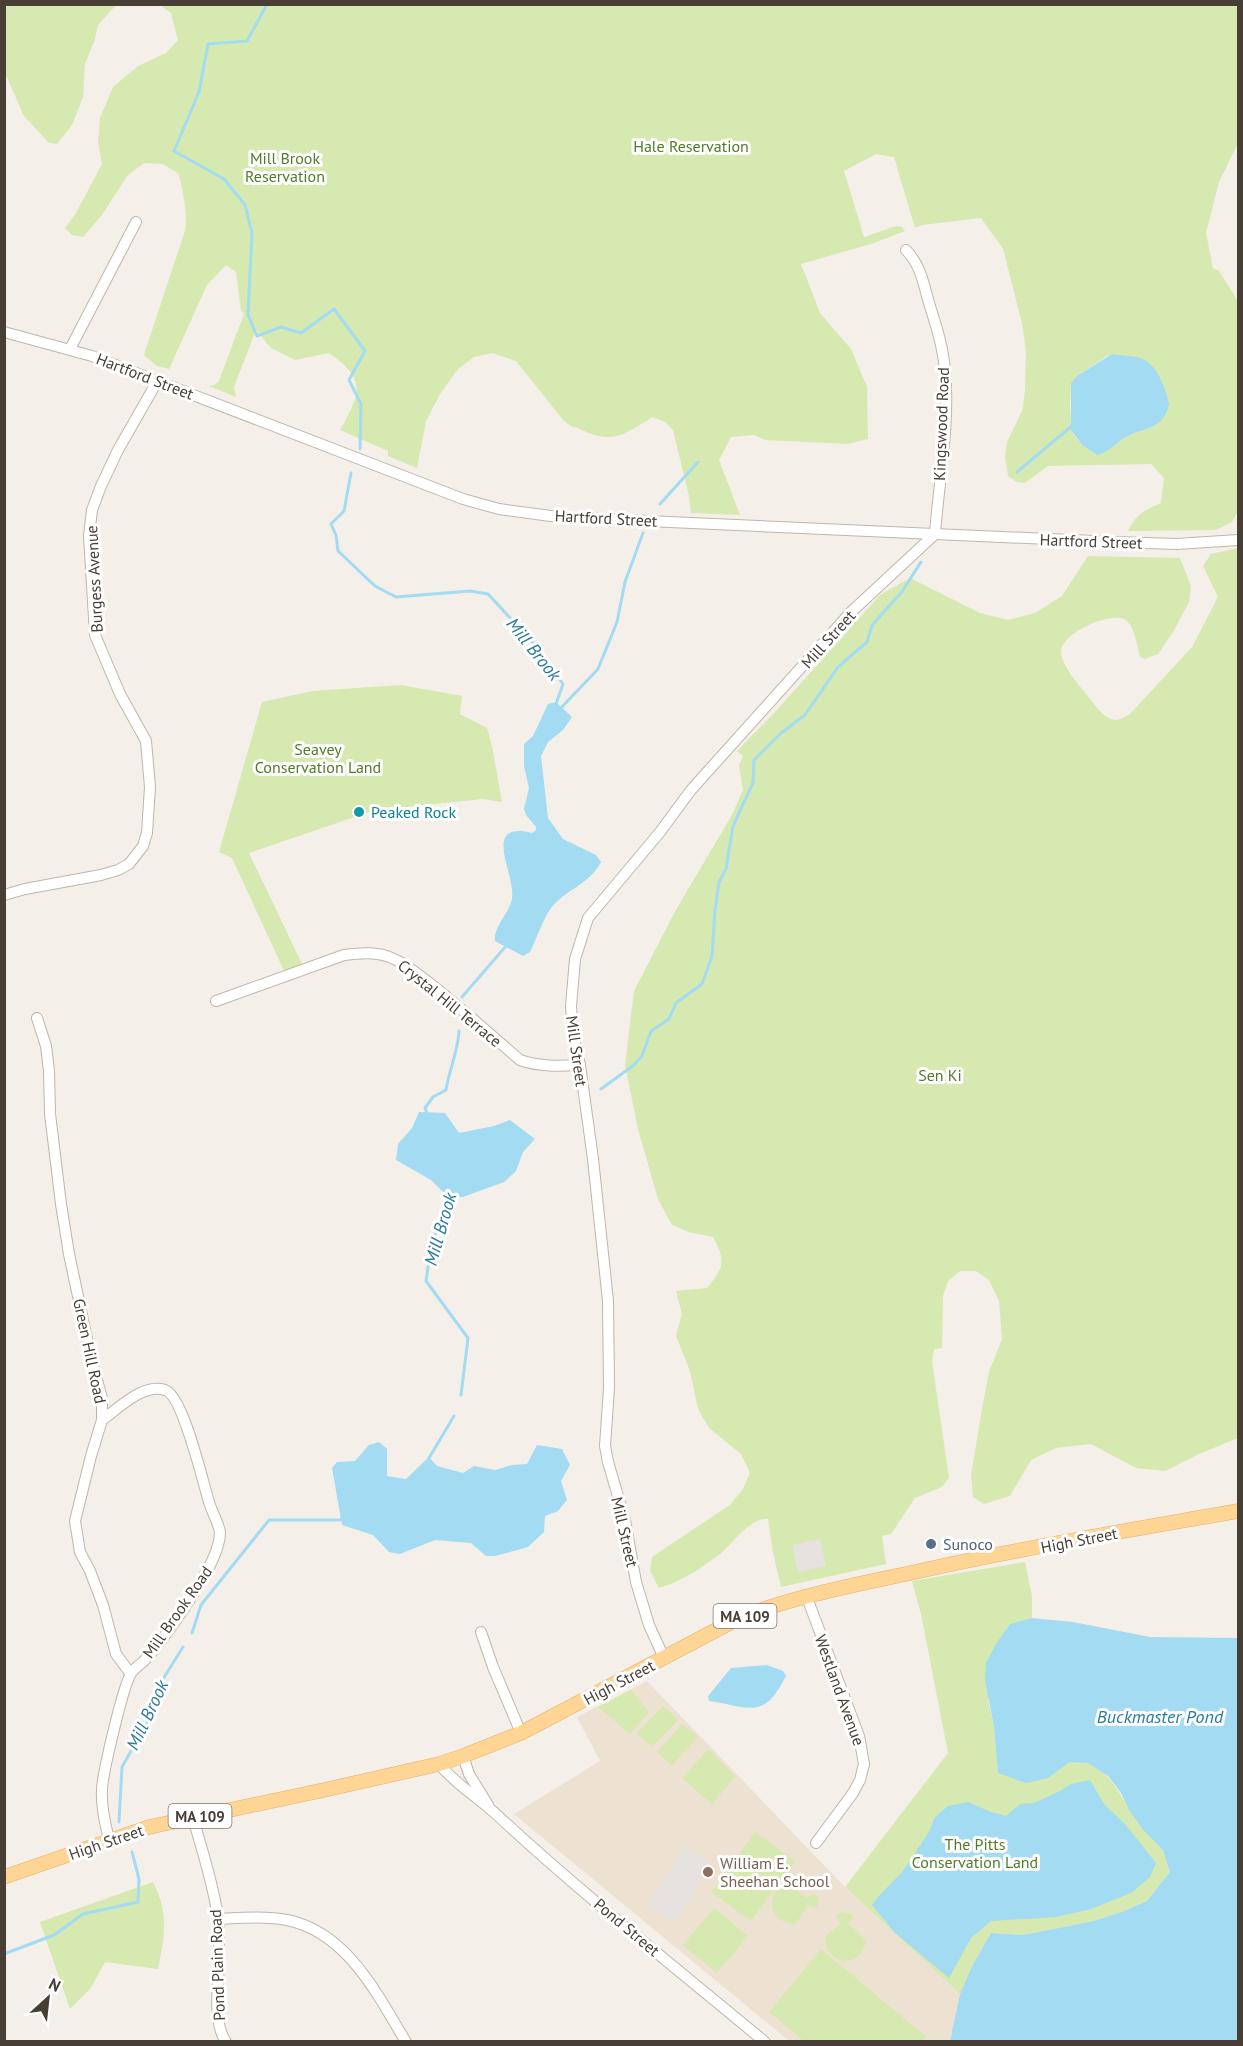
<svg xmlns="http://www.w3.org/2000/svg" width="1243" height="2046" viewBox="0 0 1243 2046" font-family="'PT Sans',sans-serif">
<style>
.education{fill:#ede2d1}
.green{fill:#d6e9b0;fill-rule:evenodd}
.parking{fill:#e5e2df}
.water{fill:#a3dbf2}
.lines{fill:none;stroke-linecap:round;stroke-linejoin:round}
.stream{stroke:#a3dbf2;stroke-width:3}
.minor-casing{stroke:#c0b5aa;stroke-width:12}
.major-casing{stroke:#e6b064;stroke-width:15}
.minor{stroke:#fff;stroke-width:10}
.major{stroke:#ffd596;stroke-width:14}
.culture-dot{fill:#0f9aa8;stroke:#fff;stroke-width:2}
.service-dot{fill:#5c6f8a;stroke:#fff;stroke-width:2}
.education-dot{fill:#8d6e63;stroke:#fff;stroke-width:2}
.labels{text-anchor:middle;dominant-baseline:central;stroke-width:6;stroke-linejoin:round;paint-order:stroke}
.shield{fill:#fff;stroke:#7e7972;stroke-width:1.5}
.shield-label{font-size:15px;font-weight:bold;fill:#473f36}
.park-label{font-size:16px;fill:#517b28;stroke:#fff}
.street-label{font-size:16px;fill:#473f36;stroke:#fff}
.culture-label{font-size:16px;fill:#0d838f;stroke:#fff;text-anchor:start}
.service-label{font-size:16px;fill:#4e5e75;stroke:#fff;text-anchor:start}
.education-label{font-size:16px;fill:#785e54;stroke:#fff;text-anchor:start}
.water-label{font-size:18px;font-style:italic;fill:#297a9d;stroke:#fff}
</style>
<rect width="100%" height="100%" fill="#f4efe8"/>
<path class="education" d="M647,1681L845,1887L960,1994L950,2041H789L514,1814L600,1761L577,1717Z"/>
<g class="green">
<path d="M4,5H116L98,25L95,39L85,64L83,97L72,125L57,144L49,143L24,116L5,73Z"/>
<path d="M160,5H1238V143L1219,182L1206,233L1213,268L1219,271L1238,301V511L1232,522L1216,530L1128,531C1135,515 1146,509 1161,503L1164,478L1151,464L1048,466L1025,483L1017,482L1008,476L1005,457L1007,442L1022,411L1025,391L1026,352L1022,323L1003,249L981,218L922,225L915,228L894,157L876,154L844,171L864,237L896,226L902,227L905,231L874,243L801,264L820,313L851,349L867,387L868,439L848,444L765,440L754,435L731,437L719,460L740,515L691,513L689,496L673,430L665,422L652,417C622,437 610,445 576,427L574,428L564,421L516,361L492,353L474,357L458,369L440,394L426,421L417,468L388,456V451L340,430C360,394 368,380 329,353L295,360L271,348L256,330L234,387L236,397L209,386L214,385L219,381L244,314L241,310L236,272L226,265L207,285L169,369L157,366L144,355L185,231C188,212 183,194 179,174L163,164L144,163L127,176L102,215L83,237L72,235L65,228L76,213L102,164L98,142L100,118L113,87L138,66L166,53L178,40L171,13ZM1116,355L1146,361L1154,370L1156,425L1130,435L1097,455L1082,445L1073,434L1070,407L1071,383L1077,376L1107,356Z"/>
<path d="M1238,548V1438L1199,1454L1165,1471L1136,1468L1091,1444L1056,1448L1031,1460L1010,1496L984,1504L973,1497L971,1475L983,1403L989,1372L1002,1339L999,1301L989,1280L976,1271H960L948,1281L943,1296L942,1348L934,1349L932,1361L949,1478L942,1487L915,1498L891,1534L882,1536L886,1564L781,1587L773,1553L768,1519C749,1517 731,1547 716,1557C698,1570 680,1582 659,1588L650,1571L652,1557L730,1505L743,1489L750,1473L741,1454L709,1428L698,1409L690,1371L676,1336L682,1314L676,1291L707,1288C724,1268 726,1260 713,1237L689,1232L672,1225L658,1199L638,1129L625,1065L634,991L677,908L732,815L743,790L739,765L743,756L737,751L775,712L880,595L910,578L980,613L1008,620L1035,613L1062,596L1088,556L1180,558L1191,586L1189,602L1173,632L1158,654L1145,659L1140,657C1137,646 1135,625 1124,619C1108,612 1059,634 1061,653C1063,669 1082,688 1091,700C1096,707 1106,720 1116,720C1120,720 1125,716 1129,715L1192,647L1218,597L1203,566L1211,554Z"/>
<path d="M401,685L462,696L460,714L487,728L492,746L502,802L483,799L375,810L249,853L303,966L286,975L232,858L219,852L262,702L313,691Z"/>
<path d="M1025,1562L1032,1596V1618L1010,1624L988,1700L994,1727L998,1773L1048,1778C1055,1773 1064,1764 1071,1762C1104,1754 1121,1799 1136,1819C1143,1830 1158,1841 1163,1850C1167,1856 1168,1866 1170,1872L1147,1901L1124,1911L1094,1921L1023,1935L991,1933L972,1966L960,1994L845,1887L948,1753L921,1614L912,1581Z"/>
<path d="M631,1690L649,1712L630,1734L598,1707Z"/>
<path d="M663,1706L678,1720L652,1747L637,1733Z"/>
<path d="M682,1724L698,1737L672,1765L657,1752Z"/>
<path d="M709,1749L735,1777L712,1804L682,1778Z"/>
<path d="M755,1832L795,1861L751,1921L711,1892Z"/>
<path d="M153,1882C169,1914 165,1935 158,1969L105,1962L90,1989L70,2009L40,1922Z"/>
<path d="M790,1884L807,1898L812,1893L819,1898V1904L816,1908L808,1906L795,1924C776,1924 766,1907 776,1891Z"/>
<path d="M714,1908L748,1936L717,1973L683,1945Z"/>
<path d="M840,1912L851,1914L854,1917L848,1923L866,1941C861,1970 825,1966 825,1937L841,1923L836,1917Z"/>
<path d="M821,1949L926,2037L922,2041H804L769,2012Z"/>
</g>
<g class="parking">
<path d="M820,1539L826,1566L798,1572L792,1545Z"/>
<path d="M684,1848L711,1864L675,1923L648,1906Z"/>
</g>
<g class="water">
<path d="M1112,354C1120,356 1131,355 1140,358C1157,363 1166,389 1169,404C1164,428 1148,427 1130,435C1118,440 1110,452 1097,455L1082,445L1071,430V383L1077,376Z"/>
<path d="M556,702L572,717L563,730L548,742L541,756L548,818L563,839L596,855L601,862C590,884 565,890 551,908C542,921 537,938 530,952L523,956L495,941C493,926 510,913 512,898C516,875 480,820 532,833L536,830V827L526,815L524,809L529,788L524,766V744L533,736L548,704Z"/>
<path d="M419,1112L445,1113L459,1133L494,1126L510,1120L535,1139L523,1152L516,1171L504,1182L463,1197L447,1196L431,1180L396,1160L398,1144L412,1128Z"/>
<path d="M379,1442L387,1449V1476L406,1479L429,1457L437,1466L463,1473L474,1466L495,1470L512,1465L527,1464L537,1445L562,1449L570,1465L561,1481L567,1500L558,1511L545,1516L544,1532L528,1547L495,1556H486L471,1543L435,1540L400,1554L389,1552L373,1535L342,1525L332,1468L337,1462L355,1461L369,1445Z"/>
<path d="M1032,1618L1073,1622L1150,1637L1238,1638V2041H950L960,1994L972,1966L991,1933L1023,1935L1094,1921L1124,1911L1147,1901L1170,1872L1163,1850L1144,1831L1129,1810L1121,1793L1108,1776L1088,1763L1070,1762L1048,1778L1026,1783L998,1773L994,1727L985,1680L986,1663L996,1644L1010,1624Z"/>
<path d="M767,1665L783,1671L786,1676C763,1721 751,1707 709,1701L708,1696L731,1668Z"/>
<path d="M1090,1780L1104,1804L1125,1824L1156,1863L1150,1877L1131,1893L1091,1909L1056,1917L991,1921L971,1938L949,1978L895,1933L872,1905L878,1897L903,1871L929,1832L935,1817L948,1806L968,1802L991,1812L1006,1816L1020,1804L1034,1803L1058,1792L1071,1784Z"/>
</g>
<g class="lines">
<g class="stream">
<path d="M267,4L247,41L208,44L199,92L174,151L224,179L245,205L252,233L248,315L257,336L281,327L301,333L334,309L365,351L349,380L361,404L360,449"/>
<path d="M1017,472L1073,425"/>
<path d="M351,473L344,511L331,524L336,535L338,551L375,586L396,597L470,591L488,594L538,648L563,684L556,704"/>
<path d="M660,504L698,462"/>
<path d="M560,709L598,669L617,622L625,582L643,533"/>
<path d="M462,997L506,946"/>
<path d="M601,1089L634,1065L642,1056L651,1031L669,1019L676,1003L702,984L712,956L715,910L719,882L726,869L733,826L753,783L754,760L780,734L805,715L838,667L867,642L872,625L901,593L921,562"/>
<path d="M428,1116L425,1108L433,1097L446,1090C449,1070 458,1052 459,1031"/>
<path d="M449,1193L431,1247L426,1281L468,1338L461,1395"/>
<path d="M429,1458L454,1416"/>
<path d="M192,1633L201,1605L269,1520H339L344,1518"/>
<path d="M119,1822L122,1767L148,1721L158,1687L183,1647"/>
<path d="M4,1954L54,1935L83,1914L138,1902L139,1879L132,1852"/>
</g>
<g class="minor-casing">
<g id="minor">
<path d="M4,332L92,356L463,499L499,509L558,517L1115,542L1177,544L1238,540"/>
<path d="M70,349L136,222"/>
<path d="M4,895L25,889L101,875L118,870L129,864L143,846L147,833L150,787L146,741L120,694L95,635L89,536L92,510L101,486L118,450L158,380"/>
<path d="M216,1001L344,955C360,953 378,951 394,959C408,965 420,976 432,985C462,1009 491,1035 520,1060C540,1067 559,1066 580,1065"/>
<path d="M37,1018L46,1046L49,1071L50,1114L61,1204L69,1254L92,1362L102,1398V1420L91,1456L75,1521L80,1552L90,1571L103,1605L116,1654L130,1673"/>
<path d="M102,1420C119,1408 143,1383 165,1390C183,1395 203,1483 209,1502C212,1512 218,1522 220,1532C220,1536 219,1542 218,1545C211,1573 165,1638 145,1660C141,1664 136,1667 132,1672C124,1681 102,1776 102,1790C101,1806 105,1824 109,1839"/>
<path d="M806,1595L859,1736L864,1764L860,1780L853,1793L816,1843"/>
<path d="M481,1632L493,1667L521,1733"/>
<path d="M664,1658L649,1625L636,1582L625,1520L608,1462L605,1446L609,1388L608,1301L593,1159L580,1065L573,1034L571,1006L575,959L588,918L660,832L691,790L850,613L935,534C939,480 950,424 945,370C943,347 936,325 929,303C923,282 921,266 906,250"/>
<path d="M463,1756L469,1774L488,1805"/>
<path d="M439,1764C457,1786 477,1796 497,1815C582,1894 675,1967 765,2042"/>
<path d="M193,1818C202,1850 213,1883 218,1917C220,1939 219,1961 218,1983C217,2002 215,2025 226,2042"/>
<path d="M218,1919C241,1918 264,1916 287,1920C347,1932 377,1994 406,2042"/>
</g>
</g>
<g class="major-casing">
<path id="major" d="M4,1877L149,1827L324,1790L439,1764L463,1756L521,1733L739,1618C796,1596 855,1585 915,1572C1022,1548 1131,1530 1238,1511"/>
</g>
<use href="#minor" class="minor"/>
<use href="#major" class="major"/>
</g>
<circle class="culture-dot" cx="359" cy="812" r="6"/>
<circle class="service-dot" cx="931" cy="1544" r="6"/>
<circle class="education-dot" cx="708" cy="1872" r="6"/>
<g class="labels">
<g class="shield">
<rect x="713.5" y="1604" width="63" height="24" rx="4.5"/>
<rect x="168.5" y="1804" width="63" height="24" rx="4.5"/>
</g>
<g class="shield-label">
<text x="745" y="1616">MA 109</text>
<text x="200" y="1816">MA 109</text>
</g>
<g class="park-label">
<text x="691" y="146">Hale Reservation</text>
<text x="285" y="158">Mill Brook<tspan x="285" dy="18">Reservation</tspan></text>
<text x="318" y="749">Seavey<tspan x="318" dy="18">Conservation Land</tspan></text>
<text x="940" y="1075">Sen Ki</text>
<text x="975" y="1844">The Pitts<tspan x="975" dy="18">Conservation Land</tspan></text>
</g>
<g class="street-label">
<text transform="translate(145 376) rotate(21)">Hartford Street</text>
<text transform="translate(941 424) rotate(-88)">Kingswood Road</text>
<text transform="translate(606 518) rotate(3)">Hartford Street</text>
<text transform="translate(1091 541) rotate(2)">Hartford Street</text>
<text transform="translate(94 579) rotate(-93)">Burgess Avenue</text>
<text transform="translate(828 639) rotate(-48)">Mill Street</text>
<text transform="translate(450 1003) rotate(39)">Crystal Hill Terrace</text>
<text transform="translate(577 1051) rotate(82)">Mill Street</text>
<text transform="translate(90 1351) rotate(78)">Green Hill Road</text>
<text transform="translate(625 1532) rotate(77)">Mill Street</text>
<text transform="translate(1079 1540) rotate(-11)">High Street</text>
<text transform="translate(177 1612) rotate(-55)">Mill Brook Road</text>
<text transform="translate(619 1682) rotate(-28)">High Street</text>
<text transform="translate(840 1690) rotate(70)">Westland Avenue</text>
<text transform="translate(106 1842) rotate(-19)">High Street</text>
<text transform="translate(627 1927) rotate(40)">Pond Street</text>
<text transform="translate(217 1965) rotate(-92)">Pond Plain Road</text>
</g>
<g class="culture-label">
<text x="371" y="812">Peaked Rock</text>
</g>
<g class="service-label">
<text x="943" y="1544">Sunoco</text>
</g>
<g class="education-label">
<text x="720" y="1863">William E.<tspan x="720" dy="18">Sheehan School</tspan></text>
</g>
<g class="water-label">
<text transform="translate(534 649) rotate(51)">Mill Brook</text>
<text transform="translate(440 1229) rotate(-74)">Mill Brook</text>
<text transform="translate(147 1715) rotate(-65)">Mill Brook</text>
<text x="1160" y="1716">Buckmaster Pond</text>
</g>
</g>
<rect width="1243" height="2046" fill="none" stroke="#473f36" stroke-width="12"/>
<g transform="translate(48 1998) rotate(27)" stroke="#ffffff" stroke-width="4.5" paint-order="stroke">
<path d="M0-4.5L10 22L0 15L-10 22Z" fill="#473f36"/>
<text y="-9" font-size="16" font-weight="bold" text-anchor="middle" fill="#473f36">N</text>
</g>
</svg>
